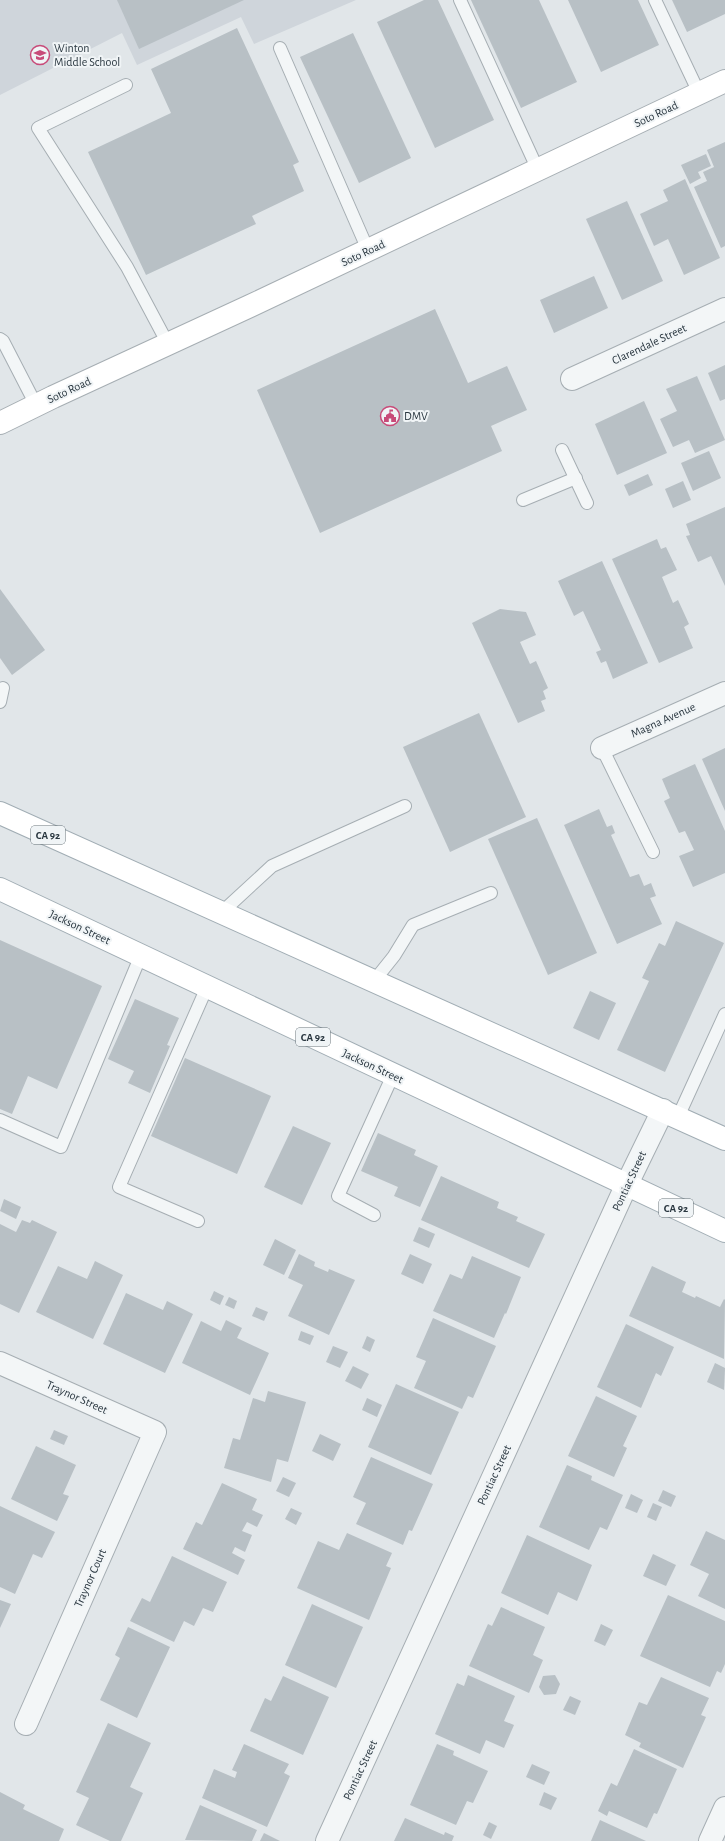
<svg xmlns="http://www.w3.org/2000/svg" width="725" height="1841" viewBox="0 0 725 1841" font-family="'Alegreya Sans',sans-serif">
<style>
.built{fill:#cfd5db}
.building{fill:#b8c0c5}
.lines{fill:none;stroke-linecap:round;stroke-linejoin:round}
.lane-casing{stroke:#a6aeb3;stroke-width:14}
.street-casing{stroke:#a6aeb3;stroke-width:24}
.secondary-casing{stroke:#a6aeb3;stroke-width:24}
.primary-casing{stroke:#a1adb4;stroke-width:24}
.lane{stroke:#f3f6f7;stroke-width:12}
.street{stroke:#f3f6f7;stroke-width:22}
.secondary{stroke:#fff;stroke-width:22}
.primary{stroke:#fff;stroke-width:22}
.labels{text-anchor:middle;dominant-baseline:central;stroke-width:4;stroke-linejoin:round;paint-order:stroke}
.shield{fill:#f0f4f6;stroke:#657077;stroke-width:1}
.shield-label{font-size:11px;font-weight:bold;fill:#2a3740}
.poi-label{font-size:12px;fill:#2a3740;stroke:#f0f4f6;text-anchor:start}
.street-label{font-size:12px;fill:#2a3740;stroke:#f0f4f6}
</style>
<rect width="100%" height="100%" fill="#e1e6e9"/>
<path class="built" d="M0,0H356L254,44L241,17L137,65L122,33L0,95Z"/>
<g class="building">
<path d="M117,0H244L139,49Z"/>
<path d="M424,0H438L494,120L435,148L377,22Z"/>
<path d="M471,0H539L577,82L521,108Z"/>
<path d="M568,0H638L659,45L601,72Z"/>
<path d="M672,0H725V14L687,32Z"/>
<path d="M237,28L299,162L293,165L304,191L252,216L256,224L146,275L88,152L171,113L151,69Z"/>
<path d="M353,33L411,158L359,183L300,57Z"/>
<path d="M725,142V246L721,248L694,187L707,181L703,172L714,167L707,150Z"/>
<path d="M706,154L711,166L698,172L701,178L690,184L681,165Z"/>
<path d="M685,179L720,258L684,275L668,239L654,246L640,214L668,201L663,190Z"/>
<path d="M627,201L663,281L622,300L586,219Z"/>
<path d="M594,276L608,308L554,333L540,300Z"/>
<path d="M435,309L468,383L507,366L527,410L491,426L502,451L320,533L257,390Z"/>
<path d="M725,365V399L720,401L708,373Z"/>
<path d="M697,376L725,440L695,453L689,440L673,447L660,419L677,411L666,389Z"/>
<path d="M644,401L667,453L617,475L595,424Z"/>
<path d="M709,451L721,478L693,491L681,463Z"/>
<path d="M648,474L653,485L629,496L624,485Z"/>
<path d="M683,481L691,500L673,508L665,489Z"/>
<path d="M725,507V586L711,556L698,562L686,536L690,535L686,524Z"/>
<path d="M657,539L661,549L666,547L677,570L662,577L673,603L678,600L689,624L684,627L693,648L659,663L612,559Z"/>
<path d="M602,561L648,663L613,679L606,661L601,663L596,652L601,650L583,611L574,616L558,581Z"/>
<path d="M0,589L45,650L12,675L0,658Z"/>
<path d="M500,609L526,612L536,635L520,642L530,664L536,661L548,688L543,691L546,699L541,701L545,711L518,723L472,623Z"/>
<path d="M479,713L526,817L450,852L403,747Z"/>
<path d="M725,748V811L702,759Z"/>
<path d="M695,764L725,831V873L693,887L679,856L694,850L685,831L679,833L664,801L670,798L662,779Z"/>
<path d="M599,809L607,827L612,825L615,833L611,835L630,877L639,874L644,886L651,883L656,896L650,898L662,924L617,944L564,825Z"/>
<path d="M537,818L597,953L548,975L488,839Z"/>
<path d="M676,921L724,943L665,1072L617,1050L649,981L642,978L659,943L665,946Z"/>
<path d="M0,940L102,986L57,1089L28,1076L12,1114L0,1109Z"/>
<path d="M590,991L616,1003L599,1040L573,1028Z"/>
<path d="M135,999L179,1018L167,1045L170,1046L150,1093L128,1083L134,1071L108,1059Z"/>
<path d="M185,1058L271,1096L237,1174L151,1136Z"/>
<path d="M293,1126L331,1143L302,1205L264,1187Z"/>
<path d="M378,1133L416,1150L414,1155L438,1166L420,1207L394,1196L398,1187L361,1171Z"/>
<path d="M441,1176L499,1202L497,1208L518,1217L516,1221L545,1234L529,1268L421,1220Z"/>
<path d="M4,1199L21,1207L16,1219L0,1211Z"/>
<path d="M22,1220L30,1223L32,1220L57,1232L19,1313L0,1304V1224L16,1232Z"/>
<path d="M419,1227L435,1234L429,1248L413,1241Z"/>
<path d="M275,1239L296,1250L284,1275L263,1265Z"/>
<path d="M299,1254L315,1262L314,1266L328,1272L329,1269L355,1280L329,1335L288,1316L303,1285L288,1278Z"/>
<path d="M410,1254L432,1264L423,1284L401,1274Z"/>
<path d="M472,1256L521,1277L506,1314L505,1313L494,1338L433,1311L450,1274L462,1279Z"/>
<path d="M95,1261L123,1275L93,1339L36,1312L58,1266L87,1279Z"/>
<path d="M652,1266L686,1282L682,1292L695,1298L696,1296L720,1307L724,1299L725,1300L724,1359L629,1316Z"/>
<path d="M214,1291L224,1296L220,1305L210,1300Z"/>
<path d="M126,1293L163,1310L167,1301L193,1314L165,1373L103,1344Z"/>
<path d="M229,1297L237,1301L234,1309L225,1305Z"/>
<path d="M256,1307L268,1312L264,1321L252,1316Z"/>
<path d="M433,1318L496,1346L473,1398L468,1396L462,1409L414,1388L426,1361L416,1357Z"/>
<path d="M226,1320L242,1328L237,1338L269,1353L250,1395L182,1363L201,1321L221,1331Z"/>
<path d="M626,1324L674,1347L661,1376L656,1373L641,1408L597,1387Z"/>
<path d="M301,1331L314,1336L310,1345L298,1340Z"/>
<path d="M367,1336L375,1340L370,1352L362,1348Z"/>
<path d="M333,1346L348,1352L340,1368L326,1362Z"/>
<path d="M715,1363L725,1368L724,1390L707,1382Z"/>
<path d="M353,1366L369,1374L361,1389L345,1381Z"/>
<path d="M396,1384L459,1412L431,1475L368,1447Z"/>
<path d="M268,1391L306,1402L288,1462L277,1459L271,1482L224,1468L233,1438L240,1440L253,1398L265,1402Z"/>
<path d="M596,1396L637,1416L623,1446L627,1448L614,1477L568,1456Z"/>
<path d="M367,1398L382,1405L377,1417L362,1410Z"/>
<path d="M54,1430L68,1436L64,1445L50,1439Z"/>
<path d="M320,1434L341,1444L333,1461L312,1451Z"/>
<path d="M36,1446L76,1465L63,1494L69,1496L57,1521L11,1499Z"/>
<path d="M371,1457L433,1484L412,1531L409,1530L403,1545L356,1524L366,1503L353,1497Z"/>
<path d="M567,1465L592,1476L591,1480L623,1495L607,1530L600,1527L589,1550L539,1527Z"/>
<path d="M283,1477L296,1483L289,1497L276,1491Z"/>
<path d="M222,1483L257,1499L252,1510L263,1515L257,1527L247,1522L242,1531L252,1535L245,1552L235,1547L232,1553L245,1560L238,1575L183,1549L196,1522L202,1525Z"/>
<path d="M663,1490L676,1496L671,1507L658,1501Z"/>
<path d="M631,1494L643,1500L637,1513L625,1508Z"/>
<path d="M653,1503L662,1507L656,1521L647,1517Z"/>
<path d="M0,1506L55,1532L42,1558L33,1554L15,1594L0,1587Z"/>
<path d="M291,1508L302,1513L296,1525L285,1519Z"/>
<path d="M706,1531L725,1540V1609L698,1596L709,1574L690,1565Z"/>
<path d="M347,1533L392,1553L386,1566L391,1568L369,1620L297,1588L318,1541L339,1550Z"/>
<path d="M527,1535L592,1565L577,1601L558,1592L548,1615L501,1593Z"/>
<path d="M653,1554L676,1565L666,1586L643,1576Z"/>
<path d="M172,1556L227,1582L213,1612L203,1608L194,1626L184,1621L174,1642L130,1621L142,1598L150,1602Z"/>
<path d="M668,1595L725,1621V1664L721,1673L717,1671L710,1687L640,1656Z"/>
<path d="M0,1600L11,1604L0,1628Z"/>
<path d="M312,1604L363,1627L336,1688L285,1665Z"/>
<path d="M501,1607L545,1627L533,1655L543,1660L529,1693L469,1666L488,1624L492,1626Z"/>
<path d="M601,1624L613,1630L605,1646L594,1641Z"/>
<path d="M128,1627L170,1647L137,1718L100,1700L120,1658L115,1655Z"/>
<path d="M468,1675L515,1696L504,1721L514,1725L504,1748L486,1740L480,1754L435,1734L457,1683L464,1686Z"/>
<path d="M555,1675L560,1684L556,1694L544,1695L539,1687L543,1676Z"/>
<path d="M283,1676L329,1697L303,1755L250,1731L265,1698L271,1701Z"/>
<path d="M661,1677L709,1698L701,1715L706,1717L683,1768L639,1747L641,1743L625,1735L639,1702L647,1705Z"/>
<path d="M570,1696L581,1701L575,1715L563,1710Z"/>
<path d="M108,1723L151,1743L130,1787L143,1793L121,1841H110L76,1825L89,1798L76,1792Z"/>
<path d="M244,1744L289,1764L284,1773L290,1776L267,1827L202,1798L214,1769L235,1778L237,1772L232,1770Z"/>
<path d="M437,1744L454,1751L453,1755L488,1771L473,1803L467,1801L456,1825L410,1805Z"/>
<path d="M634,1749L677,1769L657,1814L654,1813L647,1828L609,1811L607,1816L598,1811L611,1783L617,1786Z"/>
<path d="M532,1764L550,1772L544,1785L526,1777Z"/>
<path d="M0,1792L25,1805L23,1809L64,1829L59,1841H0Z"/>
<path d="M544,1792L557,1798L551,1810L539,1805Z"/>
<path d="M200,1805L257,1830L252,1841L185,1840Z"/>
<path d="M405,1818L444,1835L445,1832L454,1836L452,1841H394Z"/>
<path d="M600,1820L646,1841H591Z"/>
<path d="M489,1822L497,1826L491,1839L483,1835Z"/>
<path d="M264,1833L280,1841H260Z"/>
</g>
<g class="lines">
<g class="lane-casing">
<g id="lane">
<path d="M460,0L538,170"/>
<path d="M655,0L699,93"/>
<path d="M280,48L368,250"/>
<path d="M126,85L38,128L127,267L168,344"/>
<path d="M0,339L3,341L36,405"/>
<path d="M562,450L587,503"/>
<path d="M523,500L576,478"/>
<path d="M0,702L3,688"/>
<path d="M602,748L653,852"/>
<path d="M221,913L272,866L405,806"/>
<path d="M374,981L394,956L413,925L491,893"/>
<path d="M678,1117L725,1014"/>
<path d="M0,1120L61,1147L141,955"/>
<path d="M374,1215L338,1196L393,1075"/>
<path d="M198,1221L119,1187L207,987"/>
</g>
</g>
<g class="street-casing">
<g id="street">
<path d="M572,379L725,309"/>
<path d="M602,748L725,693"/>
<path d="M0,1363L155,1432L26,1724"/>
<path d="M327,1841L626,1186L663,1110"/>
<path d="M710,1841L725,1808"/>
</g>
</g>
<g class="secondary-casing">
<path id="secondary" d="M0,423L53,397L250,306L725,81"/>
</g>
<g class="primary-casing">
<g id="primary">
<path d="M0,813L725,1139"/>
<path d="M0,889L725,1231"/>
</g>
</g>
<use href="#lane" class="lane"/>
<use href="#street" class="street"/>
<use href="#secondary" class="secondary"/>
<use href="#primary" class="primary"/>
</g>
<defs>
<g id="school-ring" transform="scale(1)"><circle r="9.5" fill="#f0f4f6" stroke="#c84b79" stroke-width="1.5"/><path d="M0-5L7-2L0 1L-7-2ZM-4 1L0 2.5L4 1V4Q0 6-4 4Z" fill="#c84b79"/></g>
<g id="civic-ring" transform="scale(1)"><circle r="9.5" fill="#f0f4f6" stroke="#c84b79" stroke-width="1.5"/><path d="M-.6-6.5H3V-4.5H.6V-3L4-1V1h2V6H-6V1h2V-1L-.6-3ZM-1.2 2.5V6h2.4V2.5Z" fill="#c84b79"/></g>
</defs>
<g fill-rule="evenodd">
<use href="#school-ring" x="40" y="55"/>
<use href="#civic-ring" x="390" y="416"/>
</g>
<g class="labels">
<g class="shield">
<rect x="31" y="826" width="34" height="18" rx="3"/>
<rect x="296" y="1028" width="34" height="18" rx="3"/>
<rect x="659" y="1199" width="34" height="18" rx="3"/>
</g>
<g class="shield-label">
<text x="48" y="835">CA 92</text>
<text x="313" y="1037">CA 92</text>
<text x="676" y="1208">CA 92</text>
</g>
<g class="poi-label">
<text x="54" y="48">Winton<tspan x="54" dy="14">Middle School</tspan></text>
<text x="404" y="416">DMV</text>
</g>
<g class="street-label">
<text transform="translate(656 114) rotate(-25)">Soto Road</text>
<text transform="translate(363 253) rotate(-25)">Soto Road</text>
<text transform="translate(649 344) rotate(-25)">Clarendale Street</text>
<text transform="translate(69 390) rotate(-25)">Soto Road</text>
<text transform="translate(663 720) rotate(-24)">Magna Avenue</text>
<text transform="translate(80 927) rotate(25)">Jackson Street</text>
<text transform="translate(373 1066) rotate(25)">Jackson Street</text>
<text transform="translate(629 1181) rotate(-65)">Pontiac Street</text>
<text transform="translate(77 1397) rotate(24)">Traynor Street</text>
<text transform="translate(494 1475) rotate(-65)">Pontiac Street</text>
<text transform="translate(90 1578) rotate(-66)">Traynor Court</text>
<text transform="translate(360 1770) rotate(-65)">Pontiac Street</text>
</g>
</g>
</svg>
